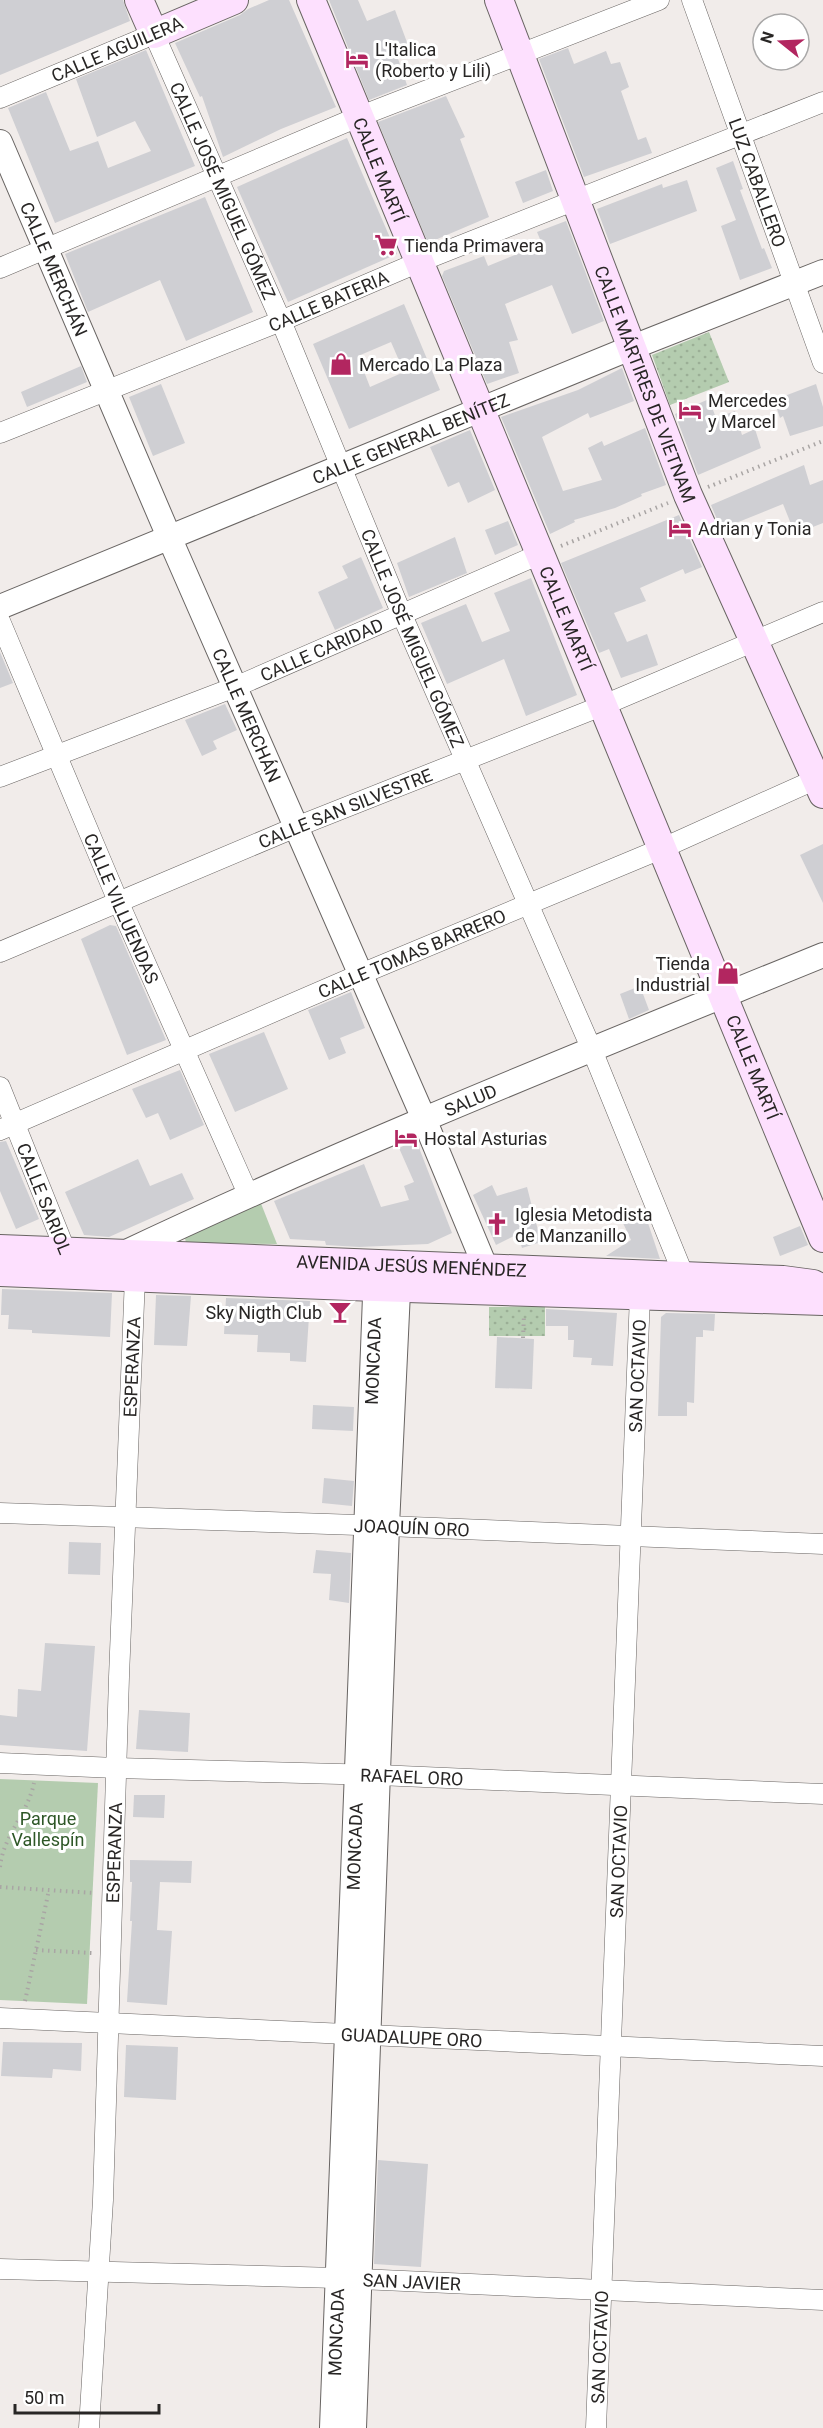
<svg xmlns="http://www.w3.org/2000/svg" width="823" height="2428" viewBox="0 0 823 2428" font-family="Roboto,sans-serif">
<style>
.grass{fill:url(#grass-dots)}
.park{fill:#b4ccaf}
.building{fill:#cfcfd3;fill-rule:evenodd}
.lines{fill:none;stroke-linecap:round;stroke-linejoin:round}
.minor-casing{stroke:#686462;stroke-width:21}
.tertiary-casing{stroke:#686462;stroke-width:26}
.secondary-casing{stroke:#686462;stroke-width:30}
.path{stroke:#a9a5a4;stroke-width:4;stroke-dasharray:1.5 4.5;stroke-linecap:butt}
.minor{stroke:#fff;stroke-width:20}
.tertiary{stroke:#fff;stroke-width:24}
.secondary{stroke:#fde0fe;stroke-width:28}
.labels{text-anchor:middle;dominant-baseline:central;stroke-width:6;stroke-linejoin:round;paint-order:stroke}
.street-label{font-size:18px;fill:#282625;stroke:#fff}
.poi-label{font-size:18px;fill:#282625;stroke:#fff;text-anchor:start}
.park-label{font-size:18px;fill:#2e5727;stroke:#fff}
</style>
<defs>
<pattern id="grass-dots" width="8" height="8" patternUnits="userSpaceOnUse" patternTransform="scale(1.5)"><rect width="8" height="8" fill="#b4ccaf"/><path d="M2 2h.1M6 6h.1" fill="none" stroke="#9baf96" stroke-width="1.8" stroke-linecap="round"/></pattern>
</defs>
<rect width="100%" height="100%" fill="#f1ecea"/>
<g class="grass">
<path d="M709,332L729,382L670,405L652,355Z"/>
<path d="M545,1306V1336H489V1307Z"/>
</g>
<g class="park">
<path d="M260,1201L277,1244L186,1243L184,1233Z"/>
<path d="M0,1779L98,1783L87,2004L0,2000Z"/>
</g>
<g class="building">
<path d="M0,0H123L130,21L0,75Z"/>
<path d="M269,0H289L336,107L281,129L223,157L202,96L200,97L175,43L240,15L248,9Z"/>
<path d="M329,0H358L367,21L395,10L408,45L395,50L407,85L369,100Z"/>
<path d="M568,48L574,64L606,51L611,64L620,62L629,87L621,91L638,140L646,137L652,153L584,177L539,59Z"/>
<path d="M146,50L195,166L55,223L8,108L46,92L70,151L98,141L108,168L151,151L135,121L97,137L76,79Z"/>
<path d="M446,96L465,137L460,139L489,217L428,243L378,122Z"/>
<path d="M347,138L397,254L288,302L237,187Z"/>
<path d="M733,161L743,189L740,190L762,249L764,248L772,268L740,280L721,226L736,220L716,168Z"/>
<path d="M546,170L553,191L523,203L515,182Z"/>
<path d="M687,180L697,211L610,244L597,209L662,184L663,188Z"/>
<path d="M205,197L253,312L186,341L160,280L88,312L65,254Z"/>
<path d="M566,221L604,321L572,334L552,285L505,304L518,340L509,342L519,373L487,384L442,276L444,271L484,256L488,266L542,244L537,232Z"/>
<path d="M404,304L440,390L349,429L313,344ZM391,342L404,372L370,387L358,356Z"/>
<path d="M81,366L87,382L27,407L21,392Z"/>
<path d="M622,368L634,401L590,418L588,413L542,437L563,491L602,480L588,448L602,441L604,446L645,428L666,485L641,494L642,496L615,508L574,520L575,522L550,534L501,417L578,390Z"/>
<path d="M161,384L185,443L153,456L129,397Z"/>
<path d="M816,384L823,407V426L790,436L783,416L780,418L774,400Z"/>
<path d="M709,399L716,418L735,411L742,435L755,429L761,448L698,475L675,414Z"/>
<path d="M470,430L495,490L468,503L459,482L448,487L430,447Z"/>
<path d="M804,465L810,485L823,480V523L795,534L783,504L721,529L711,505Z"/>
<path d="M679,515L702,567L685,574L683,569L640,588L646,601L614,613L627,642L647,634L658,665L621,678L609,649L599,653L561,563Z"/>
<path d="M508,521L518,545L495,555L485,530Z"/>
<path d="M455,537L467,573L409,597L397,563Z"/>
<path d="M361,557L383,608L335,630L318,592L348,578L342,566Z"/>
<path d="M531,578L577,695L526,716L504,659L447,684L421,623L466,604L482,642L510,631L494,593Z"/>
<path d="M0,652L13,683L0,688Z"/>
<path d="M225,704L237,730L213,741L217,749L202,756L185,720Z"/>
<path d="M823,844V903L800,855Z"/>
<path d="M110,925L116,926L166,1040L127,1055L81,939Z"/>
<path d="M640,986L649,1010L629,1019L620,994Z"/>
<path d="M351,992L365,1028L340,1038L346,1053L329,1060L308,1010Z"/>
<path d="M264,1032L288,1089L235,1112L209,1054Z"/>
<path d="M180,1070L204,1125L170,1140L158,1113L146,1118L132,1089Z"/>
<path d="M416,1140L452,1233L428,1244L359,1247L326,1245L325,1241L290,1239L274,1201L364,1164L381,1207L409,1200L404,1186L414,1182L399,1148Z"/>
<path d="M6,1141L39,1219L16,1229L0,1191V1142Z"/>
<path d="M138,1159L150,1186L182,1173L194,1199L109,1237L84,1235L65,1192Z"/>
<path d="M492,1185L497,1196L527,1187L541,1242L522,1248L518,1234L496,1245L473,1195Z"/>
<path d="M645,1214L660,1259L606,1256L631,1240L623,1223Z"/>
<path d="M800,1226L808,1245L780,1256L773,1237Z"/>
<path d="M2,1289L112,1293L110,1337L32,1333V1330L8,1329L9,1315H1Z"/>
<path d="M156,1295L191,1296L187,1346L154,1345Z"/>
<path d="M226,1298L310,1301L306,1362L290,1361V1353L257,1352L258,1335L224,1334Z"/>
<path d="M546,1309L617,1313L613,1366L591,1365L592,1358L573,1357L574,1340H568V1326H546Z"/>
<path d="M666,1313L715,1314L714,1331L703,1330V1337H696L694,1403L687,1402V1416H658L661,1317Z"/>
<path d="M497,1337L534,1339L532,1389L495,1388Z"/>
<path d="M313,1405L354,1407L353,1431L312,1429Z"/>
<path d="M324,1478L354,1481L352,1506L322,1503Z"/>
<path d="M69,1542L101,1543L100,1575L68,1574Z"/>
<path d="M316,1550L351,1553L349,1603L329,1600L331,1574L313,1573Z"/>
<path d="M45,1643L95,1646L87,1751L0,1745V1715L17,1717L18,1689L41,1691Z"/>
<path d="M139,1710L190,1713L188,1752L136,1749Z"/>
<path d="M134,1795H165L164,1818L133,1817Z"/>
<path d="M130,1860L192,1861L191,1883L160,1882L157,1930L172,1931L167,2005L127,2002L132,1921H130L132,1882H130Z"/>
<path d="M3,2042L82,2043L81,2071L53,2069L52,2078L1,2076Z"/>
<path d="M126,2045L178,2047L176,2100L124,2097Z"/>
<path d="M378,2160L428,2164L421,2267L374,2264Z"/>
</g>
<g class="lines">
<g class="minor-casing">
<g id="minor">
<path id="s1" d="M692,0L823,363"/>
<path id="s2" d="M0,98L154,34L281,321L402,615L592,1050L684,1276"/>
<path d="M0,268L358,117L659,0"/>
<path id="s3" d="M0,433L281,321L419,262L823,102"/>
<path id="s4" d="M0,621L118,901L248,1194"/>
<path id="s5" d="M0,777L235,687L540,554"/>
<path id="s6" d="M0,952L296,827L604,705L823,612"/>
<path id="s7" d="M0,1087L70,1262"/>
<path id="s8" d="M0,1130L361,974L663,848L823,776"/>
<path id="s9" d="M0,1513L387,1526L823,1544"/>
<path id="s10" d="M0,1763L116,1768L378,1775L823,1794"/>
<path id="s11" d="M0,2018L823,2056"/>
<path id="s12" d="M0,2269L337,2278L823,2300"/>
<path id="s13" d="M89,2428L103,2200L119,1677L135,1277"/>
<path id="s14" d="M596,2428L640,1295"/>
</g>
</g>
<g class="tertiary-casing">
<g id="tertiary">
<path id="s15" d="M0,142L170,539L424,1119L492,1283"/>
<path id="s16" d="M0,607L633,347L823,272"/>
<path id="s17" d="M122,1254C352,1145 588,1051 823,955"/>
<path id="s18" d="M332,2428L376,1270"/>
<path d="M354,2428L387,1526L399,1270"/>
</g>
</g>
<g class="secondary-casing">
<g id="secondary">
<path d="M139,0L154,34L234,0"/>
<path id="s19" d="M311,0C478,414 656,824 823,1238"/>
<path id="s20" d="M499,0L688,495L823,794"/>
<path id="s21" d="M0,1249L783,1280L813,1284L823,1289"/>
<path d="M0,1272L375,1287L823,1301"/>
</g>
</g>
<g class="path">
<path d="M708,487L823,441"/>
<path d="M561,546L668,503"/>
<path d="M523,1338L524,1315"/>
<path d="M0,1867C3,1836 28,1813 34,1783"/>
<path d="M0,1887L95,1893"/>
<path d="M36,1950L92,1953"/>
<path d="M25,2001L49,1890"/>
</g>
<use href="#minor" class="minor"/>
<use href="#tertiary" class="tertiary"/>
<use href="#secondary" class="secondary"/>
</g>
<defs>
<g id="hotel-bare" transform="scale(1.8)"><path d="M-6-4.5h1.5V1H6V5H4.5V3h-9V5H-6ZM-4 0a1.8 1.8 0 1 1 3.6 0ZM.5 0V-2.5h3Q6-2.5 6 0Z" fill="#b22660" stroke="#fff" stroke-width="2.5" paint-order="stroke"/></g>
<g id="supermarket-bare" transform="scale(1.8)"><path d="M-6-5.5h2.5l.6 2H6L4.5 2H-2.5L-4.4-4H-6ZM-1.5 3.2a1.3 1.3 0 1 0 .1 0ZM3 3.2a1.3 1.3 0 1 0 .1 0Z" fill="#b22660" stroke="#fff" stroke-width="2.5" paint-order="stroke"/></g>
<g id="shop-bare" transform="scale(1.8)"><path d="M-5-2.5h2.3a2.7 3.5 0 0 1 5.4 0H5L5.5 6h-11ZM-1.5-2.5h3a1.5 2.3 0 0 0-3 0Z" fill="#b22660" stroke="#fff" stroke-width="2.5" paint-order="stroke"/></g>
<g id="church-bare" transform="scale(1.8)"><path d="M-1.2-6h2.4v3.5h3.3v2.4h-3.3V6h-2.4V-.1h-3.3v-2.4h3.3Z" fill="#b22660" stroke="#fff" stroke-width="2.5" paint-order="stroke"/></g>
<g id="bar-bare" transform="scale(1.8)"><path d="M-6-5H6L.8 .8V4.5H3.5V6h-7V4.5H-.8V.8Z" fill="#b22660" stroke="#fff" stroke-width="2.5" paint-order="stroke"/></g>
</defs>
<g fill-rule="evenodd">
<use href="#hotel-bare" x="357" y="59"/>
<use href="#supermarket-bare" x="386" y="245"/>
<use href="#shop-bare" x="341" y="364"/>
<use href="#hotel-bare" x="690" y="410"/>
<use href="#hotel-bare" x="680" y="528"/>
<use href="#shop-bare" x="728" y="973"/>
<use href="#hotel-bare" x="406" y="1138"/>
<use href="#church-bare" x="497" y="1224"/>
<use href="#bar-bare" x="340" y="1312"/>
</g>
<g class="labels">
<g class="street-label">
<text transform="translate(117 49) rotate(-23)">CALLE AGUILERA</text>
<text stroke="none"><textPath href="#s19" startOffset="183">CALLE MARTÍ</textPath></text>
<text stroke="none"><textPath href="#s1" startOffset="194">LUZ CABALLERO</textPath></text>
<text stroke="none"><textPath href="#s2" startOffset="338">CALLE JOSÉ MIGUEL GÓMEZ</textPath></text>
<text stroke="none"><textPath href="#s15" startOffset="138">CALLE MERCHÁN</textPath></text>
<text stroke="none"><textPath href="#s3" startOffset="354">CALLE BATERIA</textPath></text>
<text stroke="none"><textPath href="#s20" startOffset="411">CALLE MÁRTIRES DE VIETNAM</textPath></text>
<text stroke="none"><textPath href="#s16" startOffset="444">CALLE GENERAL BENÍTEZ</textPath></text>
<text stroke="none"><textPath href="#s19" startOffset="669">CALLE MARTÍ</textPath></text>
<text stroke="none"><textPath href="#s2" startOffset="824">CALLE JOSÉ MIGUEL GÓMEZ</textPath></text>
<text stroke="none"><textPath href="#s5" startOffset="346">CALLE CARIDAD</textPath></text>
<text stroke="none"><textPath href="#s15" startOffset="624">CALLE MERCHÁN</textPath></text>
<text stroke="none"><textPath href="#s6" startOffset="374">CALLE SAN SILVESTRE</textPath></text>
<text stroke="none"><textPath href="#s4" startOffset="312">CALLE VILLUENDAS</textPath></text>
<text stroke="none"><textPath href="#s8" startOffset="448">CALLE TOMAS BARRERO</textPath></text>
<text stroke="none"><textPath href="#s19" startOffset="1155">CALLE MARTÍ</textPath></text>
<text stroke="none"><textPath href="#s17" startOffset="381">SALUD</textPath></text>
<text stroke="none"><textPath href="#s7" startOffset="120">CALLE SARIOL</textPath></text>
<text stroke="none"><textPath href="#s21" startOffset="412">AVENIDA JESÚS MENÉNDEZ</textPath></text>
<text stroke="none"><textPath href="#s18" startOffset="1068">MONCADA</textPath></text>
<text stroke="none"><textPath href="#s13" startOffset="1062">ESPERANZA</textPath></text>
<text stroke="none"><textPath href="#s14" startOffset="1053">SAN OCTAVIO</textPath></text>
<text stroke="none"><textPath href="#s9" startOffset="412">JOAQUÍN ORO</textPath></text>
<text stroke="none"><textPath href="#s10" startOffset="412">RAFAEL ORO</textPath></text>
<text stroke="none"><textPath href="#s18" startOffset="582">MONCADA</textPath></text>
<text stroke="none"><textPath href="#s13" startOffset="576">ESPERANZA</textPath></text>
<text stroke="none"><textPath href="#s14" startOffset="567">SAN OCTAVIO</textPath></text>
<text stroke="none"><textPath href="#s11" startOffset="412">GUADALUPE ORO</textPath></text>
<text stroke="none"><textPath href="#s12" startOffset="412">SAN JAVIER</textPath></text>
<text stroke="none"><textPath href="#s18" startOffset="96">MONCADA</textPath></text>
<text stroke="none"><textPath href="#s14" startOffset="81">SAN OCTAVIO</textPath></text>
</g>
<g class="poi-label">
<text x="375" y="49">L'Italica<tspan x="375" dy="21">(Roberto y Lili)</tspan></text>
<text x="404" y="245">Tienda Primavera</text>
<text x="359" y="364">Mercado La Plaza</text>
<text x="708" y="400">Mercedes<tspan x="708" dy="21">y Marcel</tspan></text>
<text x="698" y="528">Adrian y Tonia</text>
<text x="710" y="963" text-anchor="end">Tienda<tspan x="710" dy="21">Industrial</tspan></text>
<text x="424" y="1138">Hostal Asturias</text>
<text x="515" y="1214">Iglesia Metodista<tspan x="515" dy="21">de Manzanillo</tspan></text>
<text x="322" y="1312" text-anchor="end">Sky Nigth Club</text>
</g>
<g class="park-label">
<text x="48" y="1818">Parque<tspan x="48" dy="21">Vallespín</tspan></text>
</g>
</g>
<g transform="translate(781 42) rotate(288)"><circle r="28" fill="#ffffff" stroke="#a9a8a8" stroke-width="1.5"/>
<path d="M0-4.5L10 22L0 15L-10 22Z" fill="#b22660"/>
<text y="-9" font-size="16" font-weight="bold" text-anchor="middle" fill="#282625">N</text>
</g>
<path d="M15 2404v9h144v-9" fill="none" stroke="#282625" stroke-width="3"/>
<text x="24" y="2404" font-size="18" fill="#282625" stroke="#ffffff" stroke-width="4.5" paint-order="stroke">50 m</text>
</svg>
